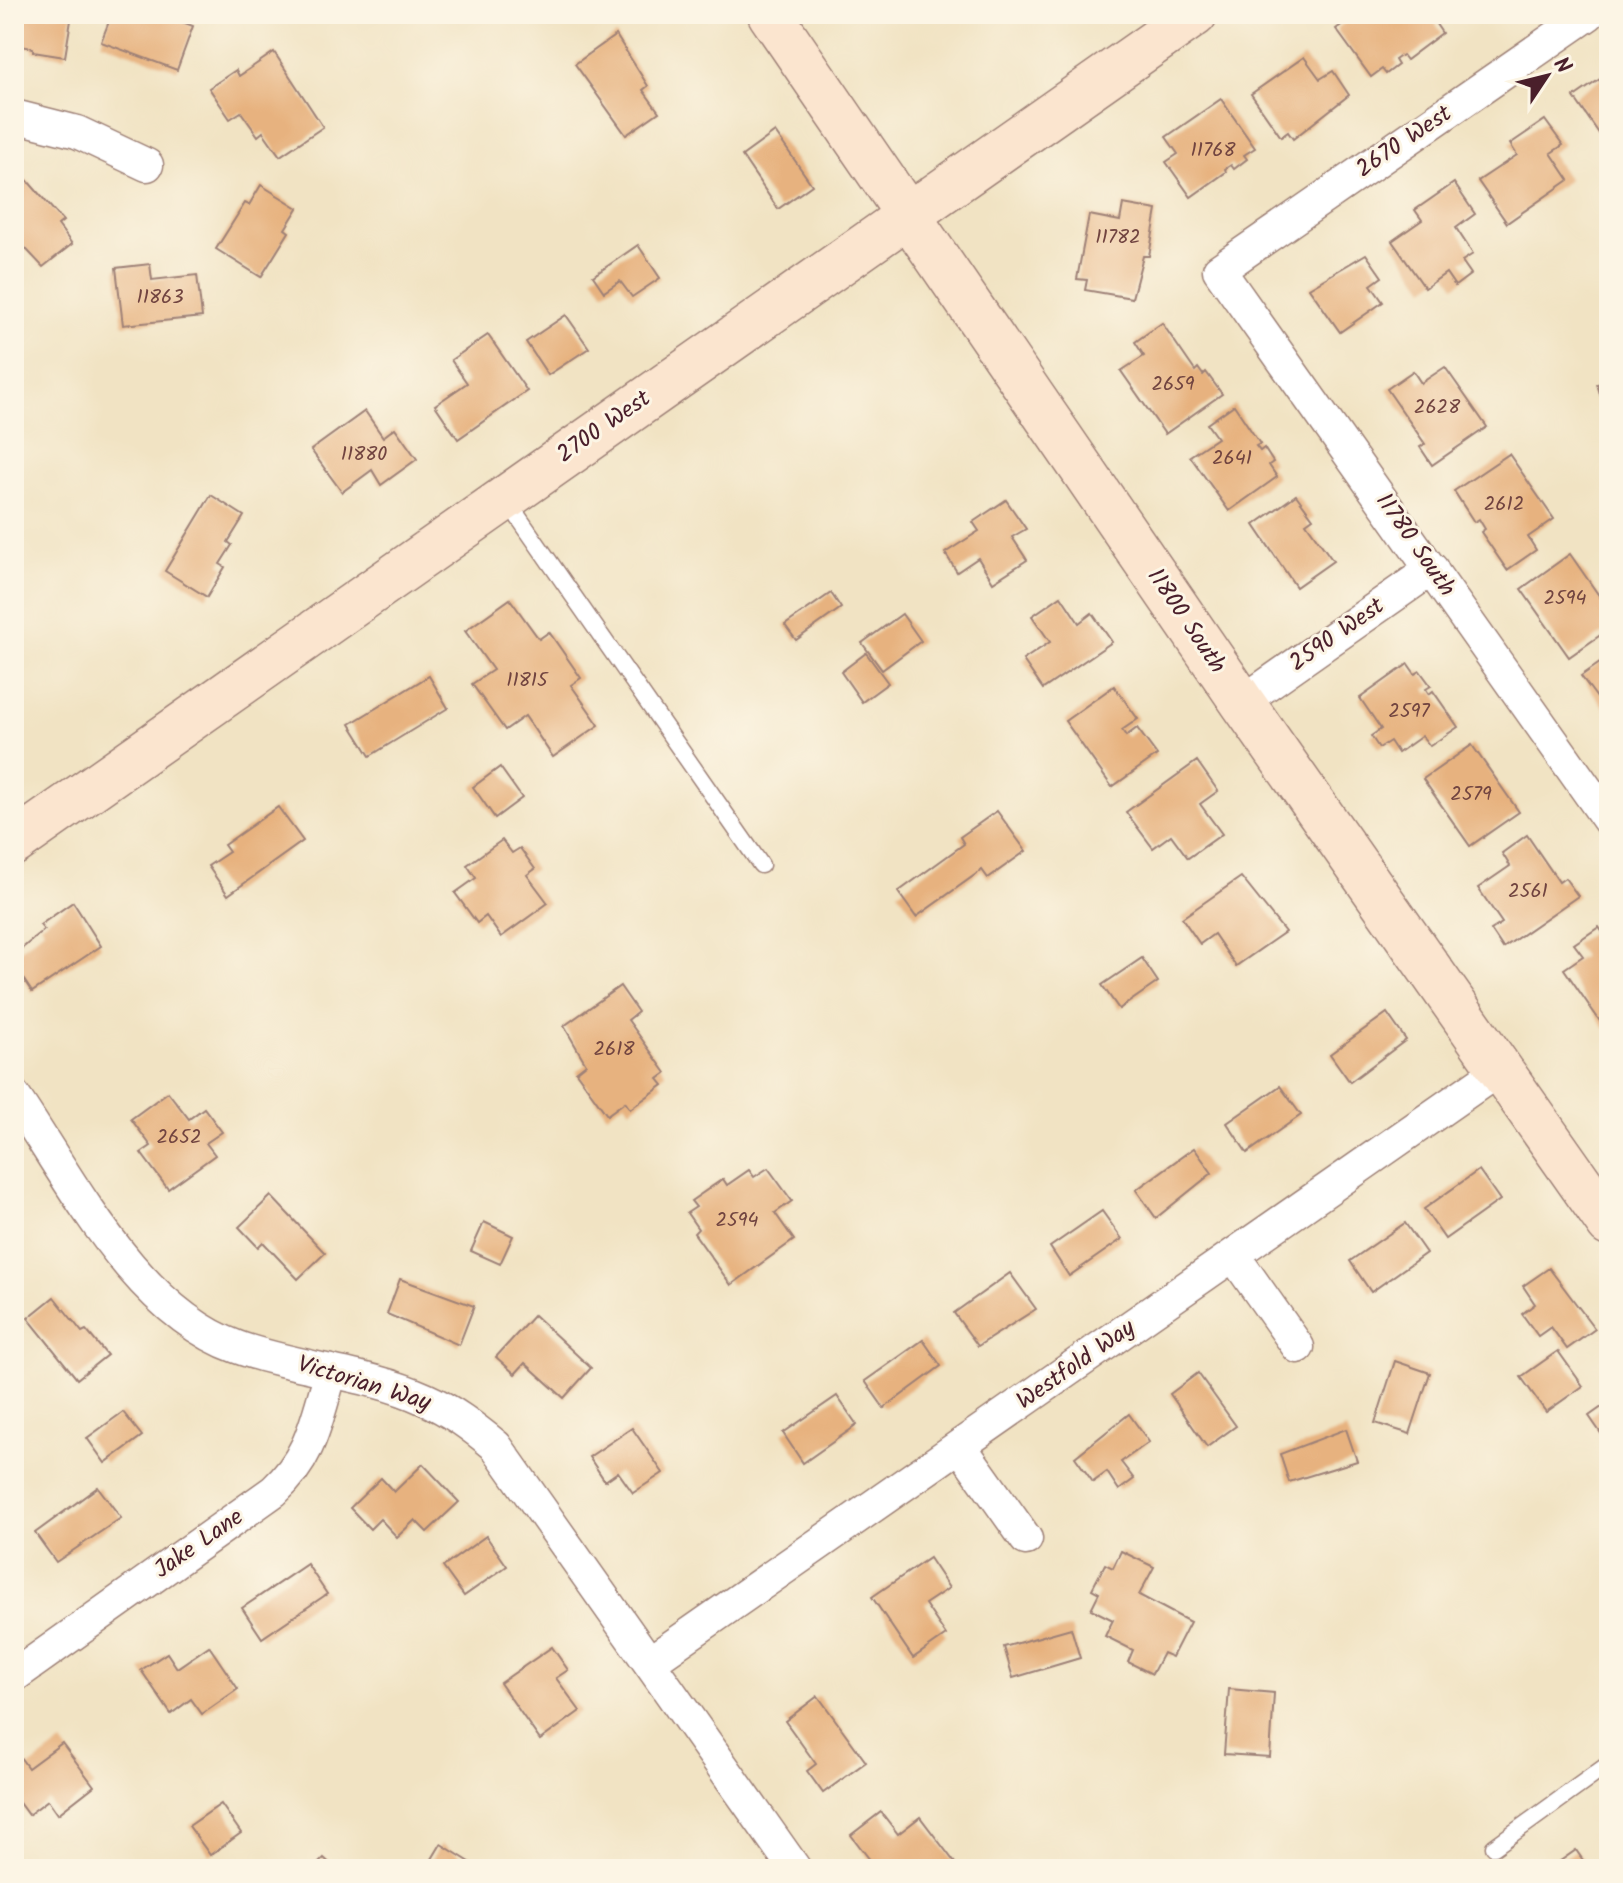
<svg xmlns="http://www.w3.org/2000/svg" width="1623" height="1883" viewBox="0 0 1623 1883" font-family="Kalam,sans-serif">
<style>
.building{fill:#e7b27f}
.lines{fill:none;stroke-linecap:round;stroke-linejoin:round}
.service-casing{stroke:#9e8177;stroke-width:19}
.minor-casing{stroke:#9e8177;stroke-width:35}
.secondary-casing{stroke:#9e8177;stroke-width:47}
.service{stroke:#fff;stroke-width:16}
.minor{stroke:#fff;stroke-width:32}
.secondary{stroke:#fbe5cf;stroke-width:44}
.labels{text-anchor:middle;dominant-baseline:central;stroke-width:6;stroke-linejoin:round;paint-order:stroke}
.number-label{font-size:20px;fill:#714440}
.street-label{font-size:24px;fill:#4a1f2b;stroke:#fcf5e5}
</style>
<rect width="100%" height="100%" fill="#fcf5e5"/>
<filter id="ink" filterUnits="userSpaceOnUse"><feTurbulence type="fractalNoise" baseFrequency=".0125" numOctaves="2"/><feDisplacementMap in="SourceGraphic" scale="16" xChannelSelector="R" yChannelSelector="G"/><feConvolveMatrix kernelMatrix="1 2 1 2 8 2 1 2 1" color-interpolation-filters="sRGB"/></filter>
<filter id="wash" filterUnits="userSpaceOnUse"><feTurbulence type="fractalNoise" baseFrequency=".006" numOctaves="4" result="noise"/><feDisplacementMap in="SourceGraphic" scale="32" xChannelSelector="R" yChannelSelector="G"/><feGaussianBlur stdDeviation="1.8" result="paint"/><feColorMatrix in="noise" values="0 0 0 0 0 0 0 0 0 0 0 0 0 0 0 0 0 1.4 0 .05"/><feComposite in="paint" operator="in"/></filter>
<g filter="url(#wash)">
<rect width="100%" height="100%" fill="#f1e3c3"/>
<g id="blocks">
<g class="building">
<path d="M14,14H72L65,57L33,52V48L14,45Z"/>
<path d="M112,14H170L169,17L193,26L177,70L101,42Z"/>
<path d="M1356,14H1429L1442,33L1406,60L1402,55L1395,60L1398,65L1386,74L1382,69L1371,77L1336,29Z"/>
<path d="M616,35L648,86L643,90L659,112L626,135L575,64Z"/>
<path d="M274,52L323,127L280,156L263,132L258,136L241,112L230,119L209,88L236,70L239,76Z"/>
<path d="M1304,57L1320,79L1333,71L1349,95L1293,139L1288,132L1281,137L1251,94Z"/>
<path d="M1609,73V148L1574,97Z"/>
<path d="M1221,99L1255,148L1244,155L1247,159L1234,169L1231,165L1225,169L1226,172L1191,197L1166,162L1178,154L1166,137Z"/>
<path d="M1545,120L1563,145L1551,153L1569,180L1507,223L1478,181L1517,155L1510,144Z"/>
<path d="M775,132L812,185L778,209L742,156Z"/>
<path d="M27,180L63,221L58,225L72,244L43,267L14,236V189Z"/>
<path d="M1454,183L1475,214L1456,228L1473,254L1462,261L1471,274L1455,286L1446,273L1425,288L1392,241L1422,220L1415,210Z"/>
<path d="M261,185L298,208L285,229L289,232L261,277L216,249L245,203L249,205Z"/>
<path d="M1123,204L1157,210L1149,256H1143L1132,298L1085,290L1087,280L1077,279L1089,215L1120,221Z"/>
<path d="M638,245L660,278L632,297L620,281L604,292L593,276Z"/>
<path d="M1366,254L1382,277L1371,285L1383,302L1340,332L1309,288Z"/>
<path d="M150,264L152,280L197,275L202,317L123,325L116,268Z"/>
<path d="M566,315L589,348L548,375L526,342Z"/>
<path d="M1162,323L1195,371L1198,368L1203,375L1206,372L1222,394L1165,434L1121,371L1144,356L1135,342Z"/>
<path d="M488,335L527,391L458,439L435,405L467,383L451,360Z"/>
<path d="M1445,367L1487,427L1432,465L1420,447L1425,444L1387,389L1413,371L1421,383Z"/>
<path d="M1609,381V420H1608L1597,384Z"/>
<path d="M1234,405L1260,444L1256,446L1260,451L1264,448L1273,462L1269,465L1277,477L1229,511L1190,456L1217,438L1207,424Z"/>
<path d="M365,411L383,437L395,428L417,459L381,485L372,470L342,492L311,450Z"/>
<path d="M1509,454L1554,519L1528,537L1536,550L1507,570L1481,532L1485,529L1479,519L1474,522L1454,491Z"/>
<path d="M211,495L244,516L228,542L232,545L220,564L225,567L207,597L165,571Z"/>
<path d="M1296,495L1313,518L1306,523L1333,561L1296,587L1254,525Z"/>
<path d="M1006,500L1026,529L1012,537L1027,560L993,582L978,558L957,572L945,553L979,531L973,522Z"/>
<path d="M1570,554L1609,610V629L1569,657L1521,589Z"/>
<path d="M831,593L841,608L796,640L785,625Z"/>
<path d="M1061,596L1079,623L1092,613L1112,642L1043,689L1023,660L1050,642L1032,616Z"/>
<path d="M510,599L539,639L549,632L581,678L571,685L599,725L553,757L525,716L505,730L472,684L493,670L465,631Z"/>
<path d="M902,614L921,641L882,670L862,643Z"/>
<path d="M866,653L888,683L862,702L841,672Z"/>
<path d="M1607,658L1609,708L1606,710L1581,676Z"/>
<path d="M1408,664L1415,674L1420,671L1431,686L1426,689L1429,694L1433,691L1458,727L1430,746L1422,736L1398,753L1390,741L1379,748L1371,736L1381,729L1360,698Z"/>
<path d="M429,676L448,708L370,756L350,724Z"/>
<path d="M1114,686L1138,719L1122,730L1126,736L1137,728L1157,755L1112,787L1065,721Z"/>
<path d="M1472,745L1519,812L1470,846L1423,779Z"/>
<path d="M1197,761L1218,791L1200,804L1222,834L1188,858L1171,835L1153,848L1126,812Z"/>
<path d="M500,767L522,798L495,818L473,787Z"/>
<path d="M278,807L303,841L228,895L208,866L229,852L224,845Z"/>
<path d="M997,811L1026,851L988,878L982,870L916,917L898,892L964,844L960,837Z"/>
<path d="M1527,835L1559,882L1565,878L1578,896L1503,948L1491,930L1502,923L1478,888L1510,866L1502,853Z"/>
<path d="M502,840L512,853L520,848L535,869L527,875L548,903L501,937L486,916L477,923L455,893L476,878L467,865Z"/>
<path d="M1241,877L1285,932L1236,966L1214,934L1200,944L1182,918Z"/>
<path d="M73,902L101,946L32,992L14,965V955L44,930L40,925Z"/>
<path d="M1599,927L1609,942L1606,1030L1564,969L1583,956L1574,944Z"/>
<path d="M1142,958L1158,982L1119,1009L1102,985Z"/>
<path d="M620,986L638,1012L628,1020L666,1073L658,1079L663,1085L630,1109L625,1102L607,1115L576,1072L586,1064L564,1026Z"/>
<path d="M1387,1013L1406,1040L1350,1082L1330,1054Z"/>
<path d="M1280,1086L1301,1115L1247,1153L1227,1123Z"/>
<path d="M168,1092L189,1119L204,1108L222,1132L206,1143L215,1155L168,1189L141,1153L151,1146L131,1119Z"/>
<path d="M1194,1148L1212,1173L1156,1218L1136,1190Z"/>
<path d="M768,1168L792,1201L775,1213L794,1240L731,1285L694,1233L698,1229L687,1213L696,1207L691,1201L723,1179L727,1185L749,1170L754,1177Z"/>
<path d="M1479,1170L1500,1200L1445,1239L1424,1209Z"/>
<path d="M271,1196L325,1253L298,1279L263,1242L258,1247L239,1227Z"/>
<path d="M1102,1211L1122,1239L1069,1276L1050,1247Z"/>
<path d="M484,1222L513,1236L500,1264L471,1251Z"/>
<path d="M1405,1223L1426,1253L1371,1292L1350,1261Z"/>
<path d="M1549,1268L1595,1329L1567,1349L1551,1327L1538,1336L1522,1314L1535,1304L1523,1286Z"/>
<path d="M1010,1273L1036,1309L978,1346L954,1313Z"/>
<path d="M400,1279L474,1306L459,1345L387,1314Z"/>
<path d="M54,1297L82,1332L86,1330L107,1355L77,1379L28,1318Z"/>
<path d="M534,1315L591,1368L564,1398L525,1363L515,1374L496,1357Z"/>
<path d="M923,1340L941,1366L884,1408L865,1381Z"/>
<path d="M1558,1351L1583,1386L1546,1412L1521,1377Z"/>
<path d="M1395,1361L1430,1373L1410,1434L1375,1423Z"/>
<path d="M1198,1373L1236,1426L1207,1447L1170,1394Z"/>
<path d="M837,1396L857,1425L803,1463L783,1433Z"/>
<path d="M1609,1402V1445L1589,1416Z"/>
<path d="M123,1412L142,1436L105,1463L87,1438Z"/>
<path d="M1129,1414L1149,1442L1121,1462L1134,1479L1119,1490L1107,1472L1093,1482L1075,1457Z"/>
<path d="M632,1428L663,1473L633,1493L618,1472L605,1481L589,1457Z"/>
<path d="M1346,1429L1357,1461L1289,1482L1280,1454Z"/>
<path d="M423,1464L459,1502L427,1532L415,1520L397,1537L380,1519L370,1529L350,1508L381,1478L394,1492Z"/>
<path d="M98,1487L121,1518L56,1562L35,1533Z"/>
<path d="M486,1536L507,1566L464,1596L443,1567Z"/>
<path d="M1121,1551L1154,1567L1139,1595L1190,1622L1172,1657L1163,1653L1152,1674L1128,1662L1133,1650L1105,1636L1113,1620L1091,1609L1099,1593L1092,1589L1105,1564L1113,1568Z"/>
<path d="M929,1558L949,1588L925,1604L946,1635L913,1658L872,1597Z"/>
<path d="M307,1564L327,1594L262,1638L242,1608Z"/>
<path d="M1071,1628L1080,1658L1013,1678L1004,1647Z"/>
<path d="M209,1646L238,1689L202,1714L191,1699L171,1714L141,1670L167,1653L177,1668Z"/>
<path d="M552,1647L568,1670L556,1678L580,1711L540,1740L500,1683Z"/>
<path d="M1229,1689L1274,1693L1270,1757L1224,1754Z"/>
<path d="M818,1696L866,1762L823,1793L807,1771L816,1764L785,1721Z"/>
<path d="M62,1743L94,1786L58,1814L48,1800L28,1815L14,1796V1761L20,1757L28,1768Z"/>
<path d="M221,1804L241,1833L210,1855L189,1826Z"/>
<path d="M881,1812L898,1834L920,1817L958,1867L877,1869L851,1835Z"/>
<path d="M441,1844L481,1869H426Z"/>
<path d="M1576,1850L1589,1869H1549Z"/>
<path d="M324,1858L336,1869H313Z"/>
</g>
</g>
</g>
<g filter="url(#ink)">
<use href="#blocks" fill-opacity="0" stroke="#9e8177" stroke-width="2"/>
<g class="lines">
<g class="service-casing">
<g id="service">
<path d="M505,498L761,865"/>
<path d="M1494,1847L1609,1764"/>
</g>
</g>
<g class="minor-casing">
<g id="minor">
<path d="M1589,14L1219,270L1609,821"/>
<path d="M14,116L77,132L147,165"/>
<path d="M1242,702L1432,569"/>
<path d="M14,1096C72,1181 135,1310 237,1347C297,1369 366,1372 425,1399C452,1411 473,1427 496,1446L795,1869"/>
<path d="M1234,1256L1298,1347"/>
<path d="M960,1446L1026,1539"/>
<path d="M651,1661L1500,1069"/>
<path d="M14,1676L274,1491C312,1456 316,1420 331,1372"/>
</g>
</g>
<g class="secondary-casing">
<g id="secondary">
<path d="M770,14L1242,702L1609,1224"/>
<path d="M14,843L1195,14"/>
</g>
</g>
<use href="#service" class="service"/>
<use href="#minor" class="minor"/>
<use href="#secondary" class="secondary"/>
</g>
</g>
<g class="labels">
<g class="number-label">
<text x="1213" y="151">11768</text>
<text x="1118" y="238">11782</text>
<text x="160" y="298">11863</text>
<text x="1173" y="385">2659</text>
<text x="1437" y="408">2628</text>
<text x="364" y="455">11880</text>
<text x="1232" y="459">2641</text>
<text x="1504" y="505">2612</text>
<text x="1565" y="599">2594</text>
<text x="527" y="681">11815</text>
<text x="1409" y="712">2597</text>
<text x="1471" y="795">2579</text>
<text x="1528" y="892">2561</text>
<text x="614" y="1050">2618</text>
<text x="179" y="1138">2652</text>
<text x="737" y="1221">2594</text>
</g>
<g class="street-label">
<text transform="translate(1404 142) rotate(-34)">2670 West</text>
<text transform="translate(604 427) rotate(-35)">2700 West</text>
<text transform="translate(1415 545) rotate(55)">11780 South</text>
<text transform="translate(1186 621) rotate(56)">11800 South</text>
<text transform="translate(1337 635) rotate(-35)">2590 West</text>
<text transform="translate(1076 1365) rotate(-35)">Westfold Way</text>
<text transform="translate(364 1384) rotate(17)">Victorian Way</text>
<text transform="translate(199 1544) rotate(-35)">Jake Lane</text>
</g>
</g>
<rect width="1623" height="1883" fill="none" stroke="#fcf5e5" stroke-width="48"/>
<g transform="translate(1547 76) rotate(55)" stroke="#fcf5e5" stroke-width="6" paint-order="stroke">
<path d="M0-6L14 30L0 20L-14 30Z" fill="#4a1f2b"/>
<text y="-12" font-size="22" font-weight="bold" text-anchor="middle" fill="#4a1f2b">N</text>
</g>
</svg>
